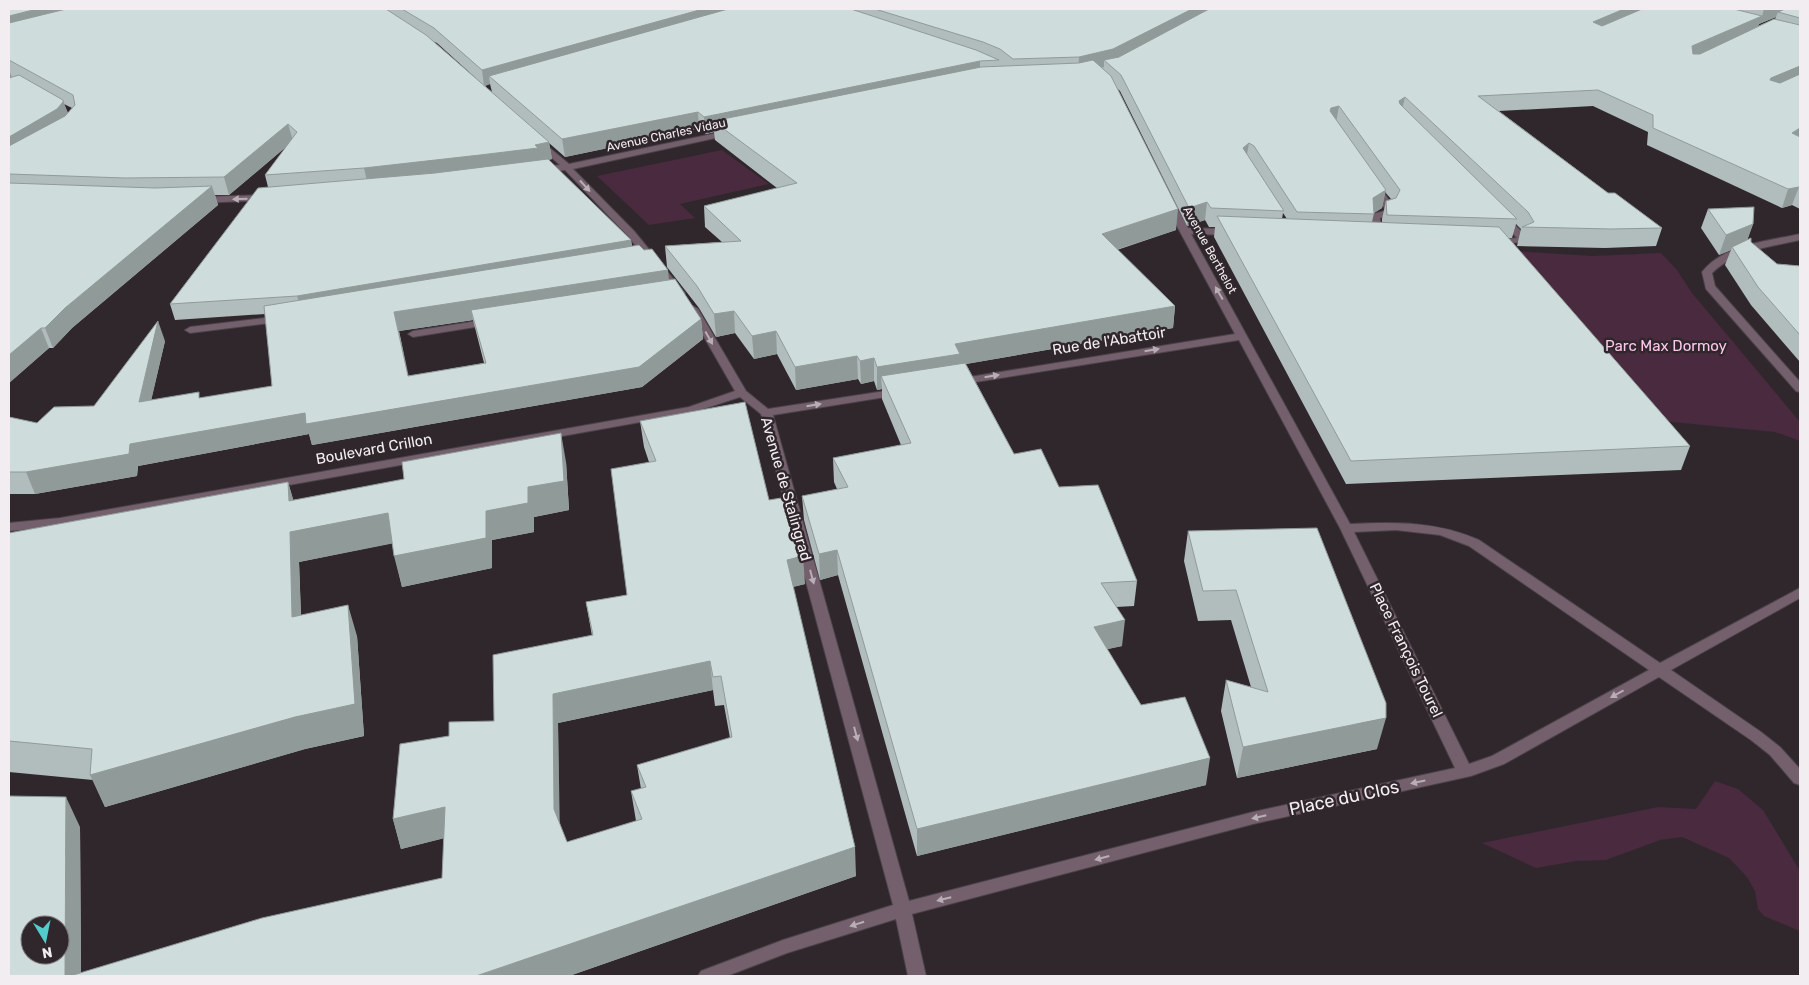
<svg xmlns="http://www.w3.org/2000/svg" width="1809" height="985" viewBox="0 0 1809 985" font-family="Rubik,sans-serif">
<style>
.green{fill:#492a3f}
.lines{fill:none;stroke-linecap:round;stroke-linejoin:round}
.minor-casing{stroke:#4b4348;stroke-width:2}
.minor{fill:#73606c;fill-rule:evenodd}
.wall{fill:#b1bdbc;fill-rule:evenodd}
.shaded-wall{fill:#909a99}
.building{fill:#cedcdb;stroke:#909a99;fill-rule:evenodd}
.oneway{fill:#b9aeb5}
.labels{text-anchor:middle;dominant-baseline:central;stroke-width:5;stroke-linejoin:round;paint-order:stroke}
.far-street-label{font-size:12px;fill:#f2edf0;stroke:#30272d}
.street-label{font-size:15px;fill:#f2edf0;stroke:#30272d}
.park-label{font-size:15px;fill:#ffc7eb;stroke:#30272d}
.near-street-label{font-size:18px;fill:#f2edf0;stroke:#30272d}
</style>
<rect width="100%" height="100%" fill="#30272d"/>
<g class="green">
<path d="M722,150L769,184L680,204L695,218L649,225L597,176Z"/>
<path d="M1513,251L1592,256L1661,253L1677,270L1692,293L1800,422V441L1775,432L1662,421Z"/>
<path d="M1715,781L1738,789L1763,810L1800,871V931L1764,916L1758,909L1755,891L1747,877L1729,858L1682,837L1660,840L1606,860L1576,861L1536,868L1482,843L1658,807L1696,809Z"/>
</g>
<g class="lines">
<g class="minor-casing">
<g id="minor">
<path d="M731,130L735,132L734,134L573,169L634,231L685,293L680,296L676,295L627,235L565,170L540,173L536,170L540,167L560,165L536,144V140L539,139L569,164Z"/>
<path d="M1375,183L1378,184L1395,209L1391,215L1380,218L1382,239L1377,242L1372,239L1370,219L1373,214L1384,211L1385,209L1371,186Z"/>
<path d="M266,195L271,198L269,200L201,203L196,200L201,197Z"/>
<path d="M1169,199L1174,202L1188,228L1231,229L1236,232L1231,235L1191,234L1350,524C1395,522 1436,521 1479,540L1660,663L1800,588V598L1671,670L1761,732L1780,747L1800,769V785L1794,783L1770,755L1751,740L1659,677L1504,764L1471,776L1253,824L912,914L926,976H908L896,919L787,953L727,976H698L701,971L783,940L893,905L764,426L761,414L740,397L691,413L60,526L9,531V523L60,518L689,407L735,391L688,309L693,306L698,309L746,391L768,409L898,389L904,392L898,395L773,415L909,901L1253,812L1455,768L1340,528L1239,340L957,385L951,382L957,379L1235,334L1164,202ZM1396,530L1440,535L1469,546L1649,670L1492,756L1469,764L1354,532Z"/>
<path d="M1503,215L1506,216L1528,238L1525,242L1493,244V240L1517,238L1498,218Z"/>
<path d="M1800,234V240C1770,247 1735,250 1712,273L1715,286L1800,382V392L1796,391L1706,289L1702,272C1724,244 1768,241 1800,234Z"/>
<path d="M282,316L287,319L286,321L190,333L185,330L190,327Z"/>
<path d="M490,319L495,322L494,324L413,337L408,334L413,331Z"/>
</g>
</g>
<use href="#minor" class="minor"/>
</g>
<g class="wall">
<path d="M9,9H1800V209L1792,205L1782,208L1647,145L1648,132L1593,106L1499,111L1608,193L1662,228L1656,246L1605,248L1517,246L1521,229L1516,224L1512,238H1508L1690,446L1681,470L1346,484L1214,237L1215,227H1209L1205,220L1187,226L1120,91L1118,89L1176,230L1117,250L1175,306L1173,328L966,364L1014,454L1059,487L1137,581L1134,606L1116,607L1122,646L1107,649L1141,705L1206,785L917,856L838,575L820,580L804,520L802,496L837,489L834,482L833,458L901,445L882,399V389L877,390L874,381L861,384L858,379L796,390L777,354L754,359L735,333L716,337L699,308L667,267L665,246L722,242L705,227L704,206L777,188L715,140L714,132L706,134L699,129L565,157L549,143L552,159L548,160L631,240L632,246L669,280L701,319L703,339L642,387L312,445L309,434L138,466L137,476L35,494H9V417L37,423L94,406L165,341L151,400L201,398L272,386L265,314L175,320L170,304L268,187L265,175L287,146L229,195H215L218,205L72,328L53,348H49L9,383ZM1776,17L1775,19L1758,26L1759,24ZM432,41L437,43L478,80ZM490,84L492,92L485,86ZM64,104L72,108L68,113ZM1385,192L1391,199L1386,201L1382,219V222H1372L1374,213L1382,208ZM1283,213L1287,219H1282ZM473,320L484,363L408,376L399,331Z"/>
<path d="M1708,209L1753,224L1747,240L1751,242L1777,264L1800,266V362L1751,305L1725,265L1731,250L1719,255L1701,228Z"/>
<path d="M640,421L769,500L805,584L793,587L856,876L569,976H9L80,827L81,973L442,878L444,838L401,849L393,819L449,736L494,721L592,636L586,602L627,595L649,462L644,447ZM713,690L715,706L724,705L730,738L637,765L641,789L631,791L636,821L567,842L559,823L558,723Z"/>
<path d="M566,462L569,510L534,517V532L492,540V568L402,587L392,543L299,562L301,615L357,636L364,736L305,749L105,807L93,780L9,772V533L288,482L293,500Z"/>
<path d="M1188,531L1377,749L1237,778L1221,711L1226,680L1251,687L1231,620L1198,621L1184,561Z"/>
</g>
<g class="shaded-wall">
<path d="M37,9H104L9,32V16Z"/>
<path d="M703,9H758L489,76L490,84L484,86L482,70Z"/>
<path d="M1192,9H1219L1110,65L1104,60V67L1078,73L1079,57Z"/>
<path d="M1624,9H1653L1589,37L1593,22Z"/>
<path d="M1764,9H1797L1778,12L1776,17L1759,24L1756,31L1687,62L1692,46L1762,16Z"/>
<path d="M980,61V77L713,121L714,132L706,134L704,117Z"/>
<path d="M1800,66V79L1765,94L1771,78Z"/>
<path d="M9,70L15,86L9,90Z"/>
<path d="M1405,97L1401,114L1399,101Z"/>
<path d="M63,100L69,117L9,158V137Z"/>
<path d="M1339,106L1336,123L1328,125L1331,108Z"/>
<path d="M698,112L699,129L565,157L562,139Z"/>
<path d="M288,124L293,141L229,195L224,177Z"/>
<path d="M1800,128V142L1792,133Z"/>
<path d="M549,142L552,159L540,162L368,186L364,168L535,145Z"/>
<path d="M1249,143L1246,160L1243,148Z"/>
<path d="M212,186L218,205L72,328L53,348L45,328L65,308Z"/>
<path d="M1799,187L1792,205L1782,208L1788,189Z"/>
<path d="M1386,190L1382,208L1372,214L1373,198Z"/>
<path d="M1207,202L1205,220L1187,226L1189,208Z"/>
<path d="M1178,209L1176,230L1100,255L1102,234Z"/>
<path d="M1753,224L1746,244L1732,247L1731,250L1719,255L1726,235Z"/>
<path d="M631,240L633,255L302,312L297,296Z"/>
<path d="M668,270L670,290L471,310L473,320L399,331L413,396L394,312Z"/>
<path d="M1175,306L1173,328L960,365L881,376L882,389L877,390V367L955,344Z"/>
<path d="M734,311L735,333L716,337L714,314Z"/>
<path d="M701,319L703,339L642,387L312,445L309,434L138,466L137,476L35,494L26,472L130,444Z"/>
<path d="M158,321L165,341L146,423L139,402Z"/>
<path d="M41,328L49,348L9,383V355Z"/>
<path d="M776,331L777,354L754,359L752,336Z"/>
<path d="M857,356L858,379L796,390L795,367Z"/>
<path d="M874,358V381L861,384L860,361Z"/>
<path d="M561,433L566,462L569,510L534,517V532L492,540V568L402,587L394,556L486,511L528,487Z"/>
<path d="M288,482L297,512L388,513L395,543L299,562L302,648L292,617Z"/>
<path d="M837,550L838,575L820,580L819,554Z"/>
<path d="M803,556L805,584L788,588L787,560Z"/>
<path d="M348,605L357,636L364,736L305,749L105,807L90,775Z"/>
<path d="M1125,620L1122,646L1091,653L1094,627Z"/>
<path d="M710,661L713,690L558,723L560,838L554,809L553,694Z"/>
<path d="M1386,718L1377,749L1237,778L1243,747Z"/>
<path d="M1210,758L1206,785L917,856V829Z"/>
<path d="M66,797L80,827L81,976H65Z"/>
<path d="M445,807L453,836L401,849L393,819Z"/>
<path d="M855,847L856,876L569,976H476Z"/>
</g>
<g class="building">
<path d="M9,9H37L9,16Z"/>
<path d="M66,9H386L426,35L549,142L535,145L538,148L480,155L364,168L265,175L297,132L288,124L224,177L125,178L9,174V146L65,116L75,105L73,95L9,60V23Z"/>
<path d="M402,9H703L482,70L434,28Z"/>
<path d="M728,9H851L976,50L999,60L980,61L704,117L698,112L562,139L489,76Z"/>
<path d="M875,9H1192L1113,49L1079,57L1013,59L1000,49L983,42Z"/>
<path d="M1209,9H1624L1593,22L1602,26L1642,9H1734L1762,16L1692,46L1693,54H1700L1774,19L1800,25V66L1771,78L1770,80L1780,83L1800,74V128L1792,133L1800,137V188L1799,187L1788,189L1653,128V115L1598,90L1478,96L1608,193H1615L1662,228L1611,229L1522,227L1534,222L1528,212L1405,97L1399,101L1400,104L1517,219L1387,215L1386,201L1396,198L1400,190L1339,106L1331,108L1330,111L1386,190L1373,198L1374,214L1297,212L1254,146L1249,143L1243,148L1284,211L1211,208L1207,202L1189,208L1121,75L1104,60L1119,57Z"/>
<path d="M1785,9H1800V18L1778,12Z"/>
<path d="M1093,60L1111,76L1178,209L1102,234L1175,306L955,344L960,354L877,367L874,358L860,361L857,356L795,367L776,331L752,336L734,311L714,314L697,286L665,246L741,241L704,206L797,183L713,121L981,67L1079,63Z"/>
<path d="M19,75L63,100V102L57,109L9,137V78Z"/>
<path d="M548,159L631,240L297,296L170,304L258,188L435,173Z"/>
<path d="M9,183L155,188L212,186L65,308L45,328H41L9,355Z"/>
<path d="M1754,207L1753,224L1726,235L1708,209Z"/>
<path d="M1217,216L1499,227L1690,446L1351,461Z"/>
<path d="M1751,238V242L1777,264L1800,266V335L1758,287L1732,247Z"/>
<path d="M639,245L644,250L652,249L668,270L394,312L408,376L486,363L471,310L675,279L701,319L639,367L306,424L305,413L130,444L129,454L26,472H9V417L37,423L54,407L94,406L158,321L139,402L199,392V398L272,386L264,306Z"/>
<path d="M965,363L1014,454L1041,449L1059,487L1098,485L1137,581L1101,583L1125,620L1094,627L1141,705L1185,697L1210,758L917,829L837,550L819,554L802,496L848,487L833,458L911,443L881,376Z"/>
<path d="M745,402L769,500L787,497L803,556L787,560L855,847L476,976H70L262,918L442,878L445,807L393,819L400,744L449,736V722L494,721L493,655L593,635L586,602L627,595L611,469L656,461L640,421ZM710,661L713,677L721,676L732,737L637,765L646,787L631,791L642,819L567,842L554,809L553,694Z"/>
<path d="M561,433L564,481L528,487V503L486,511V538L394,556L388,513L290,532L292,617L348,605L355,704L295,717L90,775L92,749L9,741V533L288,482L289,501L404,479L402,462Z"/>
<path d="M1317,528L1386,703V718L1243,747L1226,680L1268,692L1236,590L1203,591L1188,531Z"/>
<path d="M9,796L66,797L65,976H9ZM30,925H60V955H30Z"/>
</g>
<defs><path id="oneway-solid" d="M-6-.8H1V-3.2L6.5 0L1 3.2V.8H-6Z" transform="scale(1.25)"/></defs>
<g class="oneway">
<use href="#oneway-solid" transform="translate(585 186) rotate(47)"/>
<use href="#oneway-solid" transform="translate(240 199) rotate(179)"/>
<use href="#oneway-solid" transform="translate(1219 293) rotate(-120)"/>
<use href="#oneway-solid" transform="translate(709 338) rotate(61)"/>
<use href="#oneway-solid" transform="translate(1152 350) rotate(-9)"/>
<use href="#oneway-solid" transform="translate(992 376) rotate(-9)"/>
<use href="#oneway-solid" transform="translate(814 405) rotate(-9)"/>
<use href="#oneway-solid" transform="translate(812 577) rotate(75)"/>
<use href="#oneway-solid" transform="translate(1617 694) rotate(151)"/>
<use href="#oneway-solid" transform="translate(856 734) rotate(75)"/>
<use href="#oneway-solid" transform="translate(1418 782) rotate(168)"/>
<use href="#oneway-solid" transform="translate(1259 817) rotate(167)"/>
<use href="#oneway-solid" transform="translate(1102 858) rotate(165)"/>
<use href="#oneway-solid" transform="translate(944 899) rotate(166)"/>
<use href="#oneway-solid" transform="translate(857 924) rotate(163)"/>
</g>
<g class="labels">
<g class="far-street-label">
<text transform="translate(666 135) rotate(-12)">Avenue Charles Vidau</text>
<text transform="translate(1210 250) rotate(61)">Avenue Berthelot</text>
</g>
<g class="street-label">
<text transform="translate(1109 341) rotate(-9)">Rue de l'Abattoir</text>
<text transform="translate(374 449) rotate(-10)">Boulevard Crillon</text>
<text transform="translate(786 489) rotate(74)">Avenue de Stalingrad</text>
<text transform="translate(1406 650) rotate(64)">Place François Tourel</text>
</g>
<g class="park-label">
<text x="1666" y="346">Parc Max Dormoy</text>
</g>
<g class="near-street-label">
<text transform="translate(1344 798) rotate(-12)">Place du Clos</text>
</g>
</g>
<rect width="1809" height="985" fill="none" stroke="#f2edf0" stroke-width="20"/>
<g transform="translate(45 940) rotate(170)"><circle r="24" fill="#30272d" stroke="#7e767b"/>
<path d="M0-4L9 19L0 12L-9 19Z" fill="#53cdcb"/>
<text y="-8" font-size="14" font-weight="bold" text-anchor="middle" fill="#f2edf0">N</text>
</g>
</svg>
